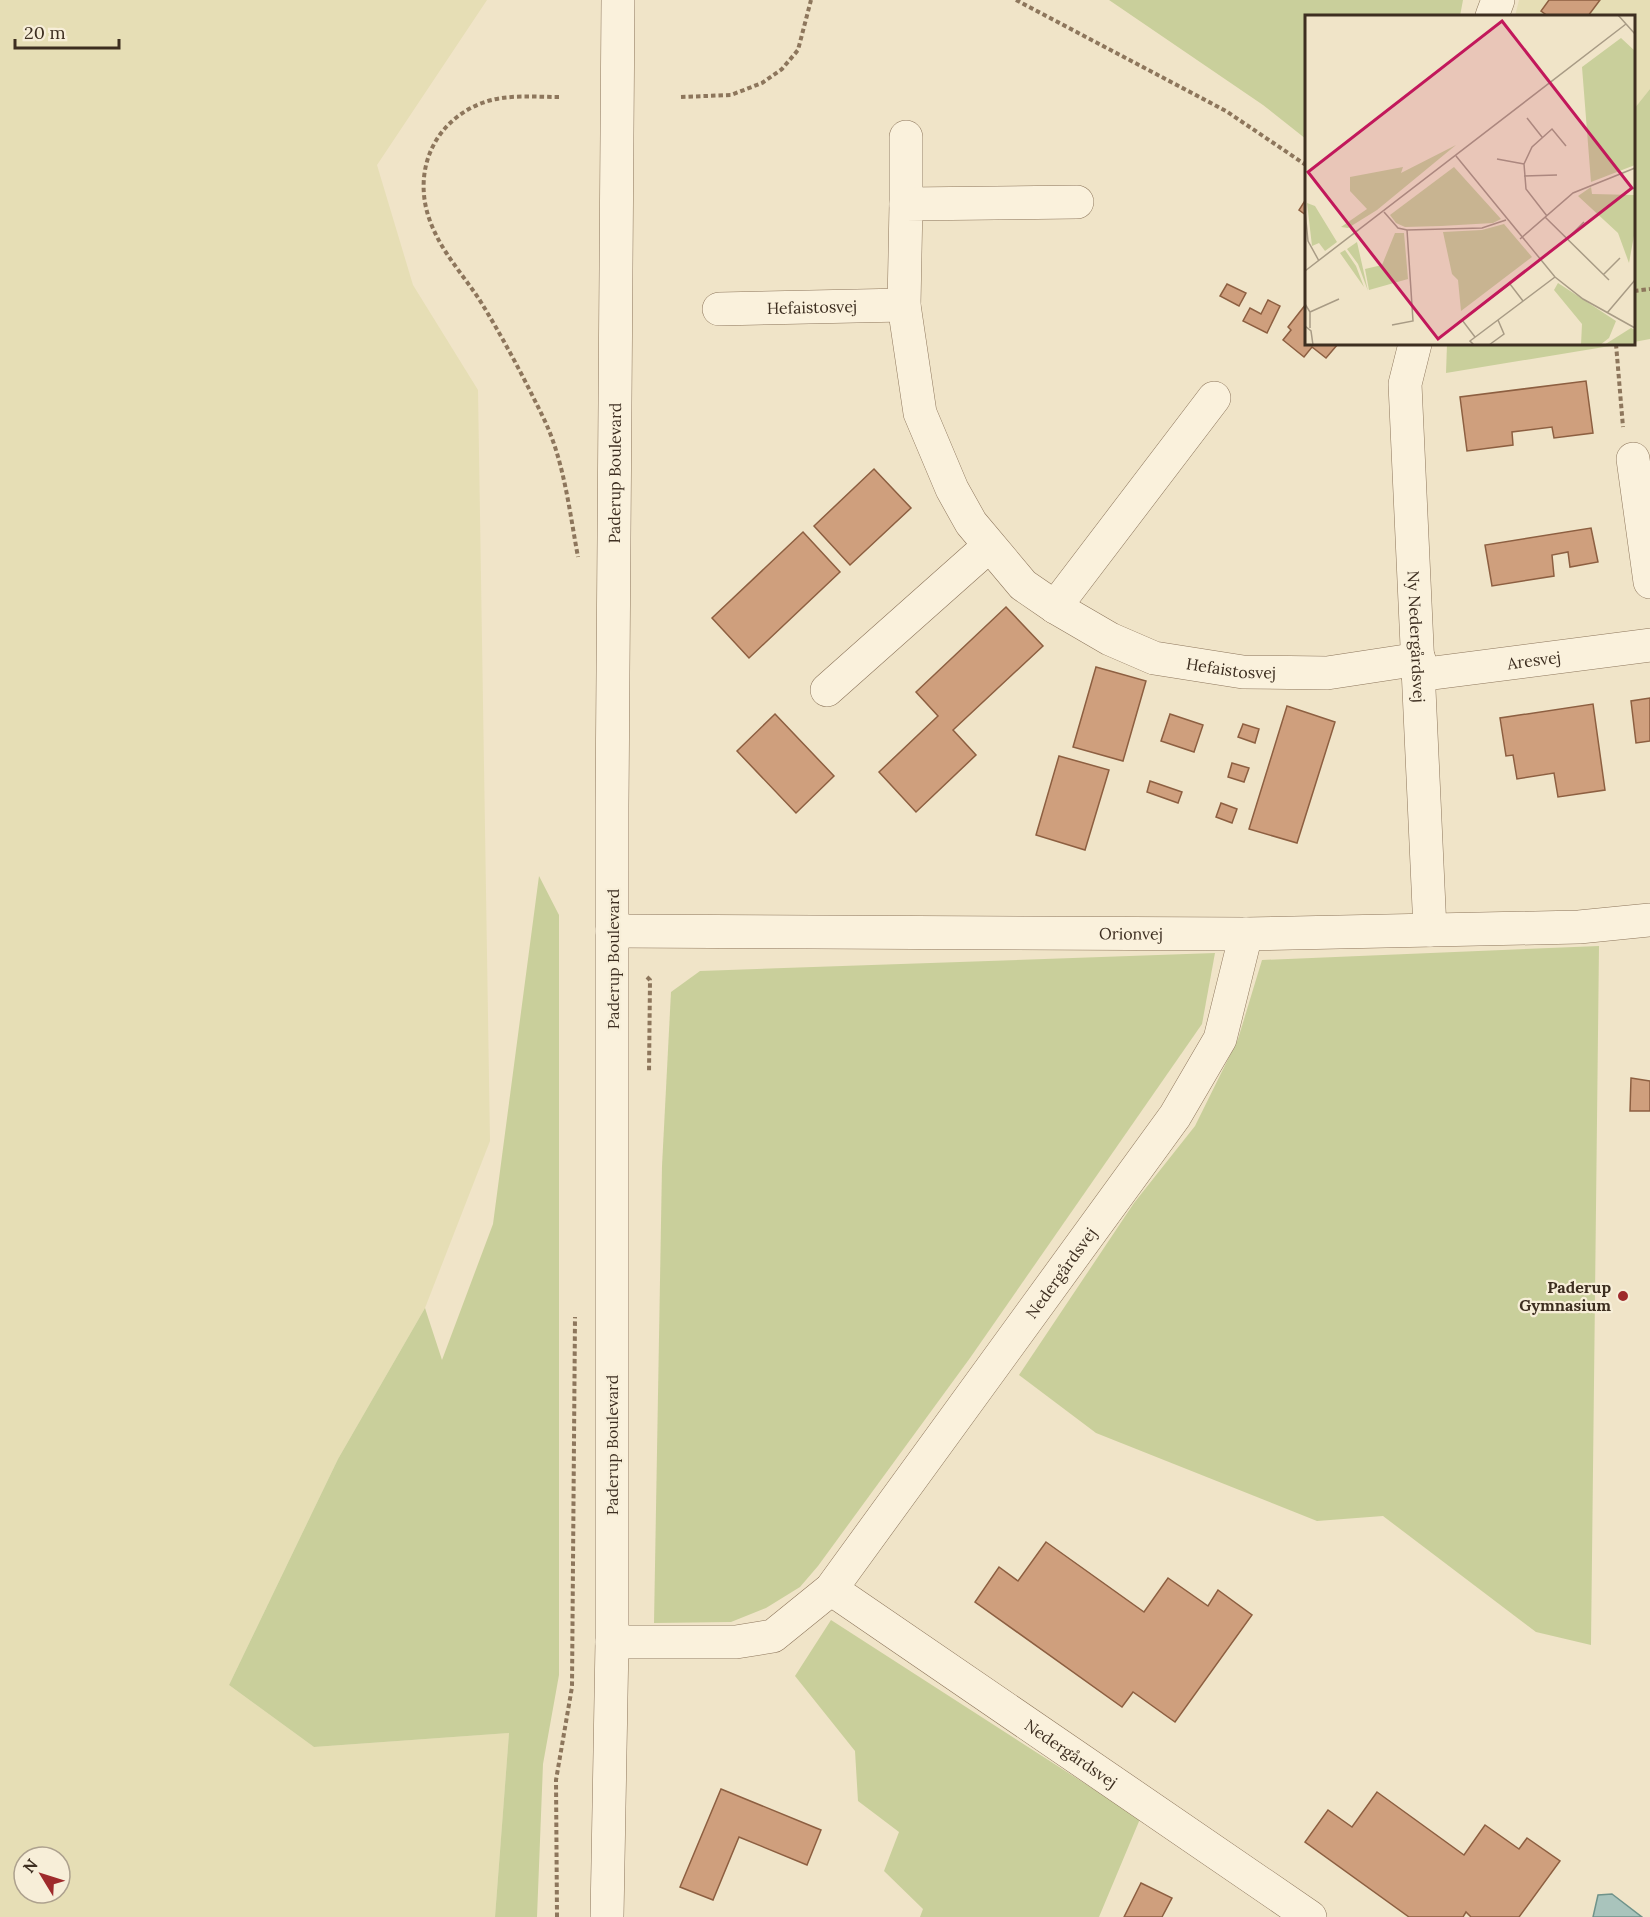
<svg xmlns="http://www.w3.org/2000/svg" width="1650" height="1917" viewBox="0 0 1650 1917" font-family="Lora,serif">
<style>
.farmland{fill:#e6deb5;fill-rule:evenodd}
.green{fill:#c9cf9b}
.water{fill:#a9c4bc;stroke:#6f938a;stroke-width:1.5}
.building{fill:#cf9f7d;stroke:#8d5f41;stroke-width:1.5}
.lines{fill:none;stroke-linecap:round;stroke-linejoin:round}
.minor-casing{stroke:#8d765c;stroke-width:34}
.path{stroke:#8d765c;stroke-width:4;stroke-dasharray:4.5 3;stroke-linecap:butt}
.minor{stroke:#faf1dc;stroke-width:33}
.poi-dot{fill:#9e2a2b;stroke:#f7eed8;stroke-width:2}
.labels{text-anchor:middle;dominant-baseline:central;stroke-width:4.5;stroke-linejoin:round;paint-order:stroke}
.street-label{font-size:16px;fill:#3d2e20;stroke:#f7eed8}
.poi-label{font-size:16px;font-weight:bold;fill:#3d2e20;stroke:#f7eed8;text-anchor:end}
.inset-road{fill:none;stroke:#a89b85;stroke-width:1.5}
.view{fill:#c2185b;fill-opacity:0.15;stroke:#c2185b;stroke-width:3}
.inset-edge{fill:none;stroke:#3d2e20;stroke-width:3}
</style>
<rect width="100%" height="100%" fill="#f0e4c8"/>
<g class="farmland">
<path d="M0,0H487L377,165L413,285L478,390L490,1141L425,1308L338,1459L229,1685L314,1747L509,1733L495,1917H0ZM24,1857H60V1893H24Z"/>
<path d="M1519,0H1650V89L1634,109V16H1515Z"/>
</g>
<g class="green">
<path d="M1109,0H1463L1460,16H1306V139L1263,105Z"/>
<path d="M1650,89V339L1634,342V109Z"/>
<path d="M1447,344H1622L1446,373Z"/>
<path d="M539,876L559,915V1675L543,1764L537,1917H495L509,1733L314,1747L229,1685L338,1459L425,1308L442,1360L493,1224Z"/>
<path d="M1599,946L1591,1645L1536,1632L1383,1516L1317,1521L1096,1433L1019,1375L1134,1203L1195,1126L1238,1039L1262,960Z"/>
<path d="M1215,953L1202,1024L970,1358L818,1566L800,1587L766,1608L731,1622L654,1623L662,1166L671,992L700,971Z"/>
<path d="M831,1620L1140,1819L1099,1917H920L923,1909L884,1871L899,1832L858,1801L855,1751L795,1676Z"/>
</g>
<path class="water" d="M1612,1894L1642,1917H1593L1598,1895Z"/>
<g class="building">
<path d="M1549,0H1600L1588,16H1548L1541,11Z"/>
<path d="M1306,199V215L1299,210Z"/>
<path d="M1227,284L1246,293L1239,306L1220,296Z"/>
<path d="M1268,300L1280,306L1267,333L1243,321L1250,308L1261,314Z"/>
<path d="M1306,304V344H1338L1326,358L1312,347L1304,357L1283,340L1291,330L1288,327Z"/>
<path d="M1586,381L1593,433L1554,438L1552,427L1512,432L1513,445L1467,451L1460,397Z"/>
<path d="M874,469L911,508L850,565L814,526Z"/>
<path d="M1591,528L1598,562L1570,567L1568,552L1552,555L1554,576L1492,586L1485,545Z"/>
<path d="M803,532L840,572L749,658L712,618Z"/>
<path d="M1006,607L1043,646L953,730L976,755L916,812L879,772L938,716L916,692Z"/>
<path d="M1096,667L1146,681L1123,761L1073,747Z"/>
<path d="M1650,698V741L1636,743L1631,701Z"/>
<path d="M1593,704L1605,790L1558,797L1554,773L1517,779L1513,755L1506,756L1500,718Z"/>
<path d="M1287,706L1335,722L1297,843L1249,829Z"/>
<path d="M775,714L834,776L796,813L737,751Z"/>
<path d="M1170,714L1203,725L1194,752L1161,741Z"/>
<path d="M1243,724L1259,729L1255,743L1238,737Z"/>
<path d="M1059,756L1109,770L1085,850L1036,835Z"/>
<path d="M1232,763L1249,768L1244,782L1228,777Z"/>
<path d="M1150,781L1182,792L1178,803L1147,792Z"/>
<path d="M1221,803L1237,809L1232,823L1216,817Z"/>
<path d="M1631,1078L1650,1081V1111H1630Z"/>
<path d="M1046,1542L1144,1612L1168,1578L1208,1606L1218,1590L1252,1615L1175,1722L1133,1692L1122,1707L975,1602L999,1567L1018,1581Z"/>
<path d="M721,1789L821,1830L807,1865L739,1837L713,1900L680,1887Z"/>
<path d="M1377,1792L1464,1855L1485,1825L1519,1849L1527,1838L1560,1861L1519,1917H1471L1466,1912L1463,1917H1409L1305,1842L1328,1810L1352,1827Z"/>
<path d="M1141,1883L1172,1898L1162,1917H1124Z"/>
</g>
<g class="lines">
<g class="minor-casing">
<g id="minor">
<path d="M1492,16L1498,0"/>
<path d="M906,137V204"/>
<path id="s1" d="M1077,202L906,204L904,305L920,413L952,489L971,523L1023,585L1055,607L1110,639L1154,658L1243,672L1327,673L1419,659"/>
<path id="s2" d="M719,309L904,305"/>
<path id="s3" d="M1415,344L1405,384L1430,930"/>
<path d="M1633,459L1650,582"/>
<path d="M1055,607L1214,398"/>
<path id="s4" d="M1418,675L1650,645"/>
<path d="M827,690L989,546"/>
<path id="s5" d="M612,931L1246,934L1579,927L1650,920"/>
<path id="s6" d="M831,1589L1310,1917"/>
<path id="s7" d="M612,1642H736L773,1636L831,1589L1175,1116L1220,1039L1246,934"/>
<path id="s8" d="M607,1917L612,1642V807L618,0"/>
</g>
</g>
<g class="path">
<path d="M1016,0L1226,111L1306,165"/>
<path d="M559,97C534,97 505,94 482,103C430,123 411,177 432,226C443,253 463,275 479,299C502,336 523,376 542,415C564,459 569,509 578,557"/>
<path d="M681,97L731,95L762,83L782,69L798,50L811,0"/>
<path d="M1634,291L1650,289"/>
<path d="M1616,344L1623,427"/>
<path d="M647,977L650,980L649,1073"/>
<path d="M557,1917L556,1780L572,1687L575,1317"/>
</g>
<use href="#minor" class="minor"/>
</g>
<circle class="poi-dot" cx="1623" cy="1296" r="6"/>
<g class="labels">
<g class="street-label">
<text stroke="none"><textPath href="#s2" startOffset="93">Hefaistosvej</textPath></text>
<text stroke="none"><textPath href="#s8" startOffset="1444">Paderup Boulevard</textPath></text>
<text stroke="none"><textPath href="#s3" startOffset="294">Ny Nedergårdsvej</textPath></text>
<text stroke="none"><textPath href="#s4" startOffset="117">Aresvej</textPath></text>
<text stroke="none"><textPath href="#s1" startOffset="812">Hefaistosvej</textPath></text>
<text stroke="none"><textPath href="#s5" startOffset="519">Orionvej</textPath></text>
<text transform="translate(613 959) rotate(-90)">Paderup Boulevard</text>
<text stroke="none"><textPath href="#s7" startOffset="627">Nedergårdsvej</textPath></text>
<text transform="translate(612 1445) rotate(-90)">Paderup Boulevard</text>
<text stroke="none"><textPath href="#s6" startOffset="291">Nedergårdsvej</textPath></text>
</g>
<g class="poi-label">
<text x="1611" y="1287">Paderup<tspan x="1611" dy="18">Gymnasium</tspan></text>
</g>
</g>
<g transform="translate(1305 15)">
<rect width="330" height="330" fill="#f0e4c8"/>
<path d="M316,23L330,36V150L286,167L277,52ZM151,130L72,195L43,213L36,212L62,194L45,176V162L98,152L96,158ZM149,152L196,204L188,208L136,211L100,212L91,208L85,200ZM286,172L287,179L330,180V215L324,248L313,218L273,181ZM2,188L10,191L32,227L20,236L14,228L7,231ZM199,209L227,242L156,296L153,265L147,259L138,217L177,215ZM90,218H99L103,264L64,275L60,254L77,250ZM52,227L63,276L53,249L42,234ZM40,235L51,251L59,272L35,238ZM253,268L311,306L304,323L295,330H276L277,309L249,275ZM326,313L330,315V330H299Z" fill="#c9cf9b"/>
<path class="inset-road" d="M313,0L330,19M222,103L237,122M151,141L250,262L278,284L330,313M192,144L219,149M219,161L252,160M0,196L3,226L14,246M79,197L93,213L102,215L177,213L201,205M242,201L221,174L219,149L227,132L247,114L261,131M240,202L304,265M215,224L268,178L330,153M262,224L279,207M0,256L321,9M298,260L315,243M0,289L5,297V313M5,297L34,284M302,298L330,265M87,310L108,306L102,215M0,311L6,316L8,330M170,322L157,305L205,269L218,286M169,330L165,326L250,262M184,330L199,319L193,305"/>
<path class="view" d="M197,6L327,173L133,324L3,157Z"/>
<rect width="330" height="330" class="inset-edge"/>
</g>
<g transform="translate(42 1875) rotate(308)"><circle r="28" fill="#f7eed8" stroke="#ada18e" stroke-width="1.5"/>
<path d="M0-4.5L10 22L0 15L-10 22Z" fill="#9e2a2b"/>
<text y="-9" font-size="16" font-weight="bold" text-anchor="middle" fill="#3d2e20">N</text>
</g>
<path d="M15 39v9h104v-9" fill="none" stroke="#3d2e20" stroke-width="3"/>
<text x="24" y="39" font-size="18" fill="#3d2e20" stroke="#f7eed8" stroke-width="4.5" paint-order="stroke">20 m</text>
</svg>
